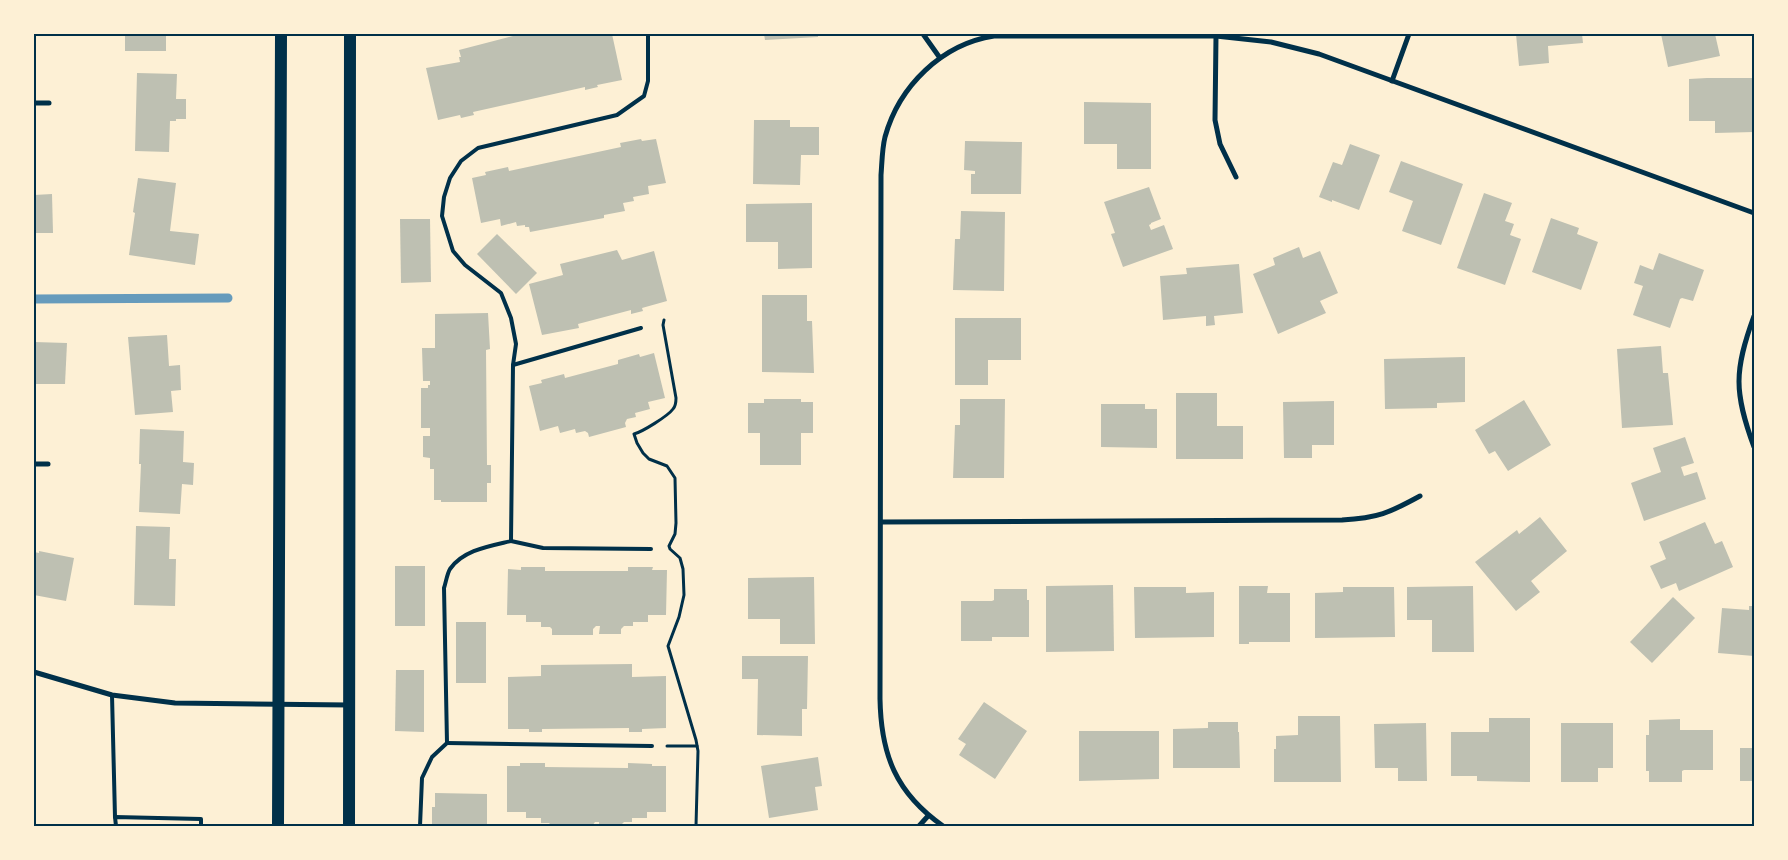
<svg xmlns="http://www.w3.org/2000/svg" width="1788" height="860" viewBox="0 0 1788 860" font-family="'Titillium Web',sans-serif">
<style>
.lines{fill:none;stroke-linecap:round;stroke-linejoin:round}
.stream{stroke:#669bbc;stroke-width:9}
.building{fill:#bec0b2}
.path{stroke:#003049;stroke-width:3}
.service{stroke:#003049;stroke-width:4}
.minor{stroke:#003049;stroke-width:5}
.primary{stroke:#003049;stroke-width:12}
.neatline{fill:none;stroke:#003049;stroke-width:2}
</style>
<rect width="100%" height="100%" fill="#fdf0d5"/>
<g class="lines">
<path class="stream" d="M34,299L228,298"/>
</g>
<g class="building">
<rect x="125" y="34" width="41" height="17"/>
<path d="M521,34H578V35L612,34L622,80L597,85L598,87L585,90V87L473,112L474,115L461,118L460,115L438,120L426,68L460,62L459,57H461L459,50Z"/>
<path d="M764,34H818V37L765,40Z"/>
<path d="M1516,34H1582L1583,43L1548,46L1549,63L1519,66Z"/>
<path d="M1661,34H1715L1720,56L1668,67Z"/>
<path d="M137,73L177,74L176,99H186V119H176V121H170L169,152L135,151Z"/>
<path d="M1707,78H1754V132L1715,133V121H1689V79Z"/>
<path d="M1084,102L1151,103V169H1117V144H1084Z"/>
<path d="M754,120H790V127H819V155H801L800,185L753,184Z"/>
<path d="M641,139L642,141L656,139L666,183L648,186L649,194L633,197L634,201L623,203L625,211L604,215V218L530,232L529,227H525V225L517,226L516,222L501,226L500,219L481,223L472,178L486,175L485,172L508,167L509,171L621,147L620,143Z"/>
<path d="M965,141L1022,142L1021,194H971V174H975V171L964,170Z"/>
<path d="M1350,144L1380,155L1359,210L1332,200V202L1319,197L1333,162L1342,165Z"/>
<path d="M1401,161L1463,184L1441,245L1402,231L1413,201L1389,192Z"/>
<path d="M138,178L176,183L170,231L199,234L195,265L129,255L135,213L133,212Z"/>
<path d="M1149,187L1161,219L1151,223V224L1149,225L1151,230L1164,225L1173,249L1123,267L1111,234L1115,233L1104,202Z"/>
<path d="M1484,193L1512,203L1505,221L1514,224L1510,235L1521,239L1505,285L1457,268Z"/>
<path d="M52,194L53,233H34V195Z"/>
<path d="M812,203V268L778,269V242H746V204Z"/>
<path d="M961,211L1005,212L1004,291L953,290L955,239H960Z"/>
<path d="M1551,218L1579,228L1577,234L1598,242L1581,290L1532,272Z"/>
<path d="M400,219H430L431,282L401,283Z"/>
<path d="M497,234L537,273L516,294L477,254Z"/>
<path d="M1299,247L1303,258L1320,251L1338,293L1320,301L1326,313L1278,334L1253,274L1275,265L1273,258Z"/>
<path d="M617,250L622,260L654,251L667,301L642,308L643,311L631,314V310L578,324L579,328L542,335L529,284L563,275L560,264Z"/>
<path d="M1659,253L1704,270L1693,301L1682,298L1680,299L1670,328L1633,315L1643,286L1634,283L1640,265L1653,270Z"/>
<path d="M1239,264L1243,313L1214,316L1215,325L1206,326V316L1163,320L1160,276L1187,274L1186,268Z"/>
<path d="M762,295H807V321H812L814,373L762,372Z"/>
<path d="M488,313L490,349L486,350L487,465H491V483H487V502H441V500H434V469H430V458L423,457V436H430V428H421V388H428V385H430V381H423L422,348H435V314Z"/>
<path d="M955,318H1021V360H988V385H955Z"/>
<path d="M167,335L169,366L180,365L181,390L171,391L173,412L135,415L128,337Z"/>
<path d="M34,342L67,343L65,384H34Z"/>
<path d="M1661,346L1663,373H1668L1673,425L1622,428L1617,349Z"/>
<path d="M654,353L665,398L648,402L650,409L635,413L636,417L627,419L625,423L626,427L589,437L588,433L585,431L576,433L575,429L560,433L558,426L540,431L529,386L542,383L541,380L564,374L565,378L618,364V360L639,354L640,357Z"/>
<path d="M1465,357V402L1437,403V408L1385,409L1384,359Z"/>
<path d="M1176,393H1217V426H1243V459H1176Z"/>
<path d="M764,399H801V402H813V433H801V465H760V433H748V403H764Z"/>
<path d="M960,399H1005L1004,478H953L955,425H960Z"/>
<path d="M1524,400L1551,445L1508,471L1495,451L1489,454L1475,430Z"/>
<path d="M1334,401V445H1312V458H1284L1283,402Z"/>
<path d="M1101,404H1145V409H1157V448L1101,447Z"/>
<path d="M140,429L184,431L183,462L194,463L193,485L182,484L180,514L139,512L141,464H139Z"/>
<path d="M1685,437L1694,463L1681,467L1684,476L1697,472L1706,499L1644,521L1631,483L1661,472L1653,448Z"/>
<path d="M1540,517L1567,551L1531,581L1540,592L1516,611L1475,562L1517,530L1519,534Z"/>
<path d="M1705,522L1715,544L1722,541L1733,567L1679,591L1676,583L1661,589L1650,566L1666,559L1659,542Z"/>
<path d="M136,526L170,527L169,559H176L175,606L134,605Z"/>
<path d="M39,551L74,558L66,601L34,595V552L39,553Z"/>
<rect x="395" y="566" width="30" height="60"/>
<path d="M521,567H545V571H628V567H653L652,570H667L666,615H648V622H633V626H624L621,629V634H599L600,626H596L593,629V635H552V629L550,627H541V622H526V615H507L508,569L521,570Z"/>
<path d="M814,577L815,644H780V619H748V578Z"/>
<path d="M1113,585L1114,651L1046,652V586Z"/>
<path d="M1239,586H1268L1267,593H1290V642H1249V644H1239Z"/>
<path d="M1473,586L1474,652H1432V620H1407V587Z"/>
<path d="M1134,587H1186V593L1214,592V637L1135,638Z"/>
<path d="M1343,587H1394L1395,637L1315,638V593L1343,592Z"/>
<path d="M994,589H1027V600H1029V637H992V641H961V601H992L994,600Z"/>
<path d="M1673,597L1695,618L1652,663L1630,642Z"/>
<path d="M1749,606H1754V656L1718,653L1722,608L1749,610Z"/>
<rect x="456" y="622" width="30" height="61"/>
<path d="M742,656H808L807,709H802V736L757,735L758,679H742Z"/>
<path d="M632,664V677L666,676V728L642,729V732H629V728L542,729V732H529V729H508V677L541,676V665Z"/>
<path d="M396,670H424V732L395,731Z"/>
<path d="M984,702L1027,731L995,779L959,755L966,744L958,739Z"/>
<path d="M1298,716H1340L1341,782H1274V749H1276V736L1298,735Z"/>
<path d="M1489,718H1530V782L1477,781V776H1451V732H1489Z"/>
<path d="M1680,719V730H1713V770H1684L1682,771V782H1649V771H1646V735H1649V720Z"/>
<path d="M1208,722H1238V732H1239L1240,768H1173V729L1208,728Z"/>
<path d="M1426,723L1427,781H1398V768H1375L1374,724Z"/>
<path d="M1561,723H1613V768H1598V782H1561Z"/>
<path d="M1079,731H1159V779L1079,781Z"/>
<rect x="1740" y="748" width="14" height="33"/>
<path d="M818,757L822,786L815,787L818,810L769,818L761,766Z"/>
<path d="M520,763H545V767L628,768V763L652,764V766H666V812H647V818H632V822H624L620,826H599V822H595L592,826H552L549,823H541V818H526V812H507V766H520Z"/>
<path d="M435,793L487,794V826H432V807H435Z"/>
</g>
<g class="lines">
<g class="path">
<path d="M664,320L663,325L676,398C676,402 676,406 673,409C668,416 642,432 634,434L637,443L643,453L649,459L667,466L675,478L676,523L675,534L669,546L670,549L680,558L683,569L684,595L679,617L668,646L696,740L698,751L696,826"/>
<path d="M667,746H697"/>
</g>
<g class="service">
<path d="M513,365L641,328"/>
<path d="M511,541L543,548L651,549"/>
<path d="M112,695L115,817"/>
<path d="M447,743L652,746"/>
<path d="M116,826L115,817L201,819V826"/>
<path d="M420,826L422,778L432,757L447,743L444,588C446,582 447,574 450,569C463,550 490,546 511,541L513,365L516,344L511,318L501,293L465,265L453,251L442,216L444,197L450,178L461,161L478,148L617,115L634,103L644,96L648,81V34"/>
</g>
<g class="minor">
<path d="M923,34L940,58"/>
<path d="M1216,36L1215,120L1220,144L1236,177"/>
<path d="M1392,81L1409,34"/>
<path d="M34,103H49"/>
<path d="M1754,316C1734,371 1734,392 1754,447"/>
<path d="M34,464H48"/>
<path d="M881,522L1342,520C1378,518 1389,513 1420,496"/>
<path d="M34,672L112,695L175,703L349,705"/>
<path d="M919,826L928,816"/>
<path d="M943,826C896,793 881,755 880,699L881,175C882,163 882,149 885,137C899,86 942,44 994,36H1216L1271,42L1319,54L1754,213"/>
</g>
<g class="primary">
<path d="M278,826L281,34"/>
<path d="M349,826L350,34"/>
</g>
</g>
<rect width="1788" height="860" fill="none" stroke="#fdf0d5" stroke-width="70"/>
<rect x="35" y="35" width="1718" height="790" class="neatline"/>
</svg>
